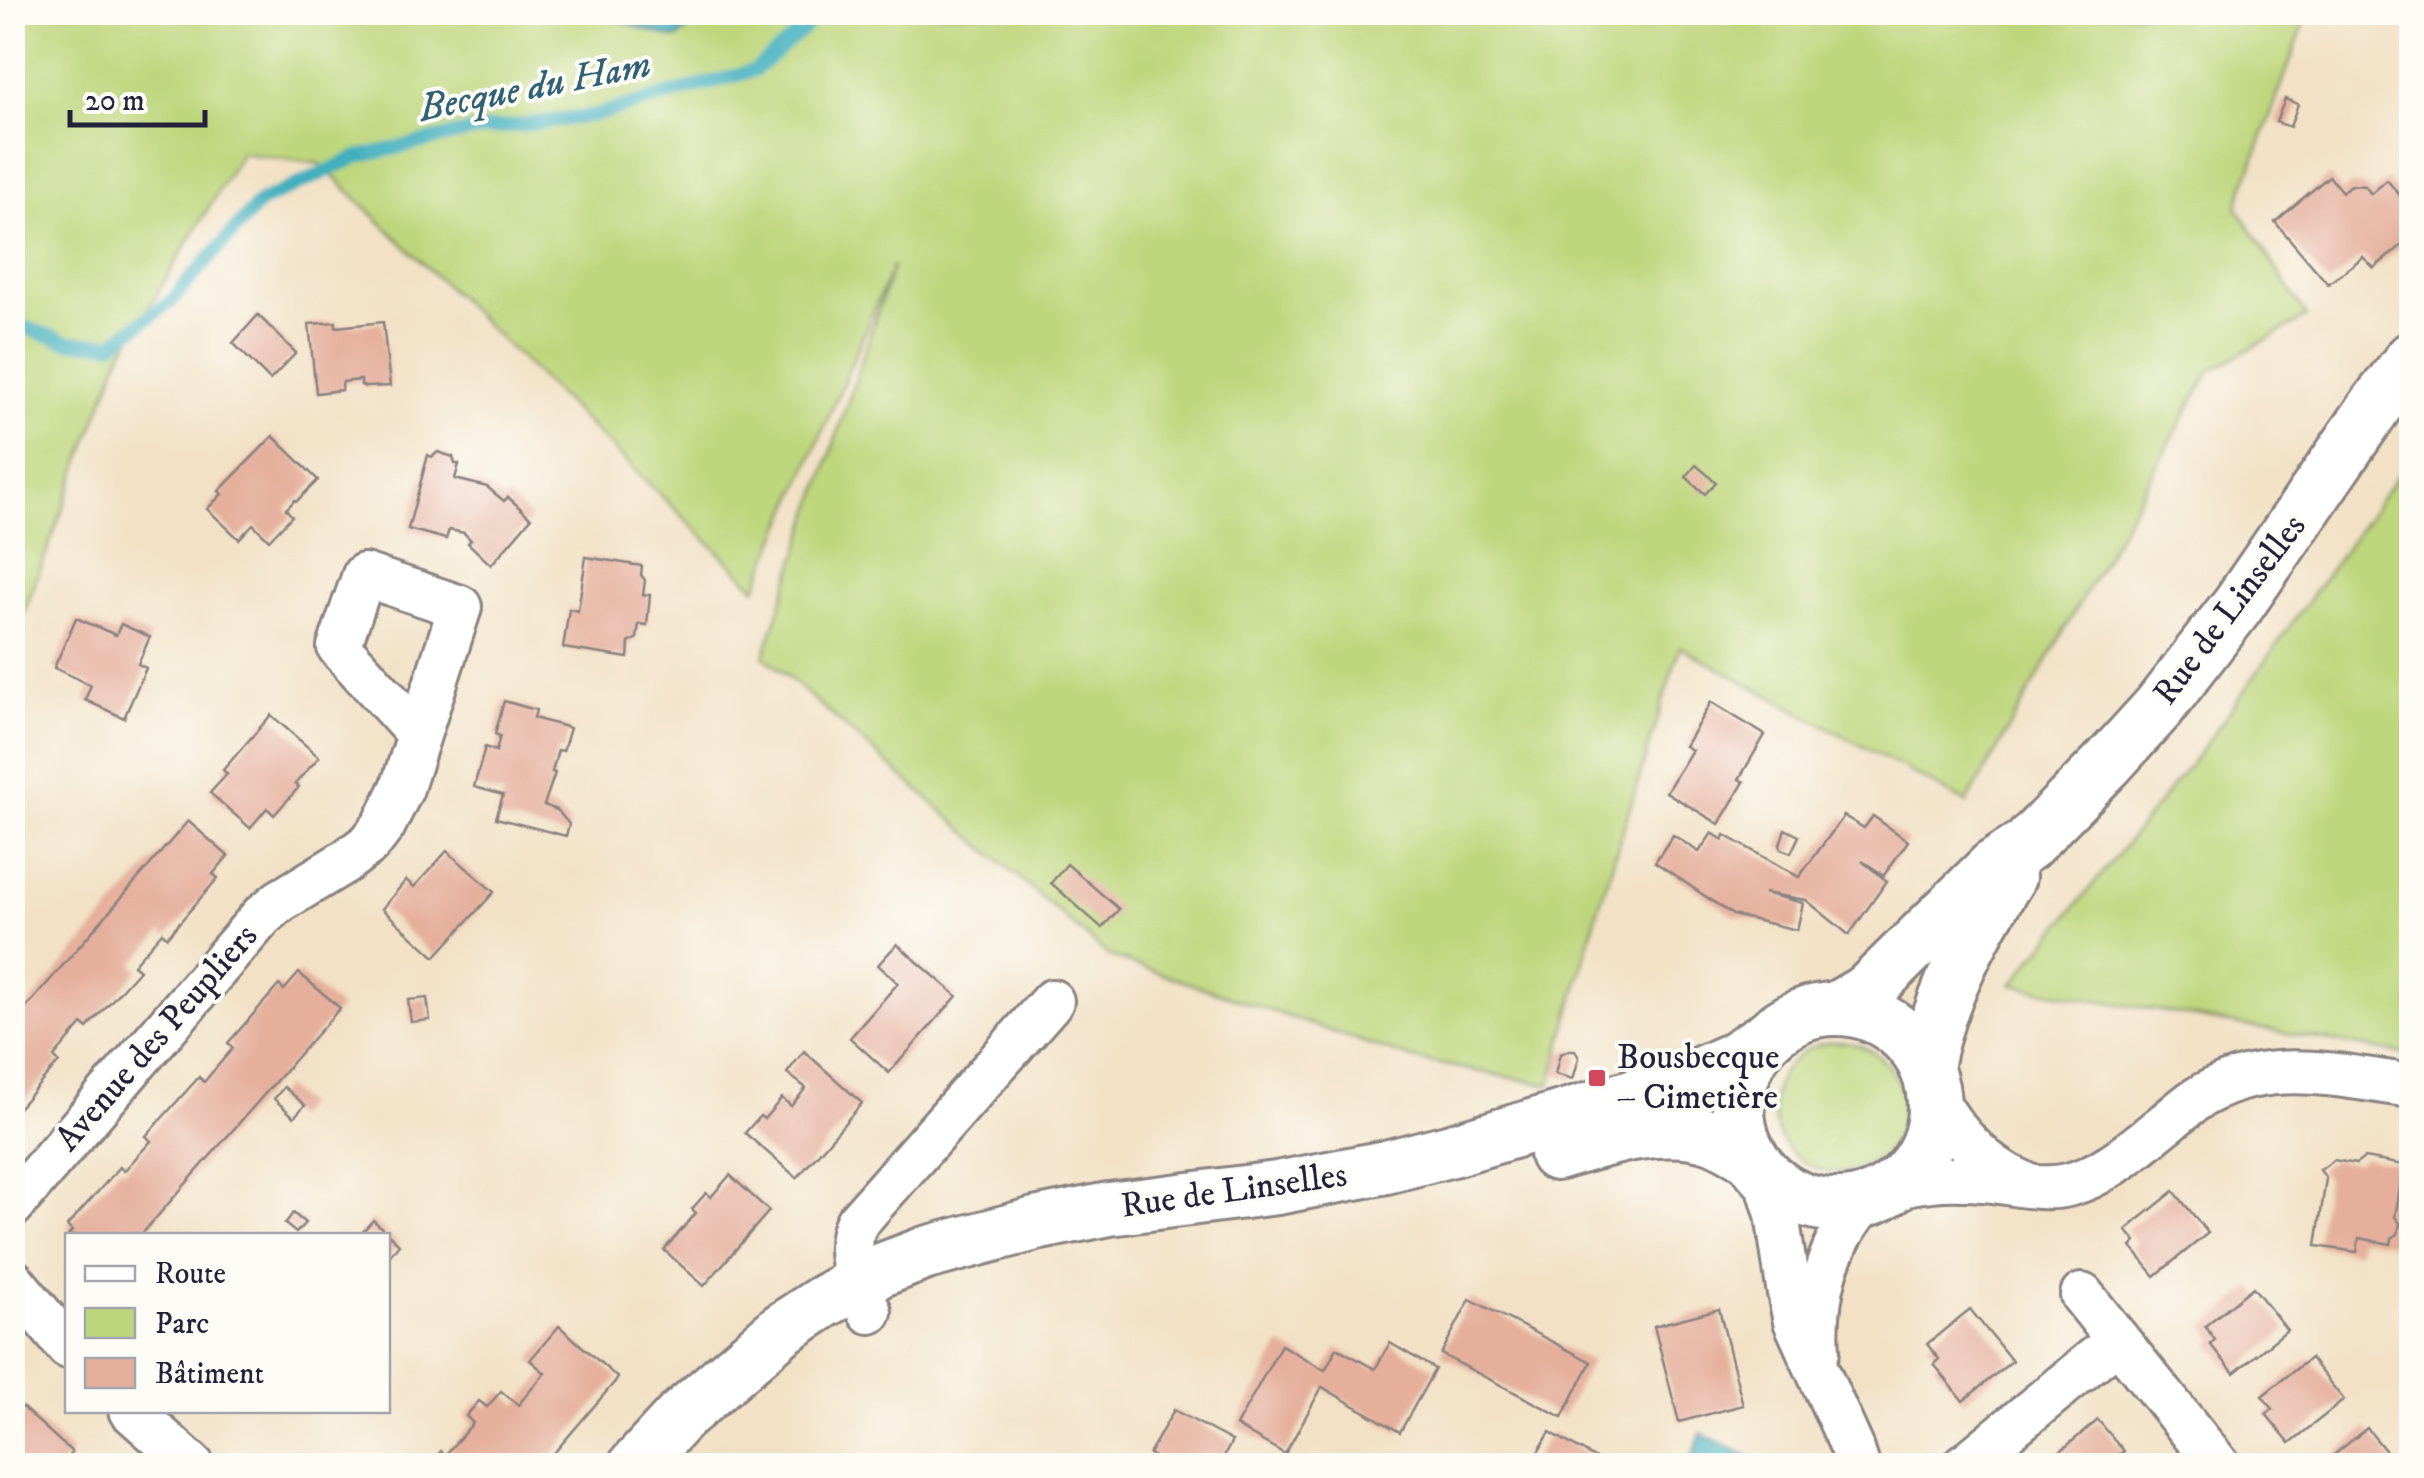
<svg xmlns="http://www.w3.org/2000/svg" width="2424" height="1478" viewBox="0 0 2424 1478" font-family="'IM FELL DW Pica',serif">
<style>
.green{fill:#bed67b;stroke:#707c5b;stroke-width:2.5}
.water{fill:#41afbe;stroke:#32687c;stroke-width:2.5}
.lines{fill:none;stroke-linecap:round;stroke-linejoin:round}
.stream{stroke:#41afbe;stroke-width:14}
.building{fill:#e5af9b}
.minor-casing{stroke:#8a8280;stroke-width:48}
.tertiary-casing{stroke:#8a8280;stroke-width:58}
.minor{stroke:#fff;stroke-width:42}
.tertiary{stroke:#fff;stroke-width:52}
.poi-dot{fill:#d1495b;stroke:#fdfcf7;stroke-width:4}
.labels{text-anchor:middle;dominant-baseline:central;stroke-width:8;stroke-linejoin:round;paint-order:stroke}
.street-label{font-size:35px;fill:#22223b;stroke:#fdfcf7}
.poi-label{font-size:35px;fill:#22223b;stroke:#fdfcf7;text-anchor:start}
.water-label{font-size:38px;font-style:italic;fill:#306176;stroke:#fdfcf7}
</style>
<rect width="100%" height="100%" fill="#fdfcf7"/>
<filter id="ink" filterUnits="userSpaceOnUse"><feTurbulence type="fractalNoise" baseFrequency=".01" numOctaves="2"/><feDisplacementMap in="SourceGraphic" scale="20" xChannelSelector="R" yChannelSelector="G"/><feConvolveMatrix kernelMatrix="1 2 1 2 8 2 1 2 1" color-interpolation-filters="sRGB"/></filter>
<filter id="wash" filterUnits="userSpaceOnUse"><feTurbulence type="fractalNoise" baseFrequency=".0048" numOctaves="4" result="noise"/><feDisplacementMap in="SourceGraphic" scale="40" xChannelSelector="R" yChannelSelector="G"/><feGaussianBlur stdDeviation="2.25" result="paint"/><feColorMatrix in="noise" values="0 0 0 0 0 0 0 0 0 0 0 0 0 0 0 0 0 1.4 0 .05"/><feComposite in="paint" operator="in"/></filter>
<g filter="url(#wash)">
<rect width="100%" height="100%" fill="#f2e1c5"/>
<g class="green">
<path d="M13,13H2308L2237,207L2307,317L2210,371L1967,803L1680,647L1597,913L1550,1085L1413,1059L1109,956L764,656L893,265L756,588L321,164L241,153L120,356L13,642Z"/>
<path d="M2399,473L2412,477L2411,1055L2012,985L2204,747Z"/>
<circle cx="1838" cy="1107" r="65"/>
</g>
<g class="water">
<path d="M594,13H710L676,39Z"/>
<path d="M1701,1433L1765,1465H1689Z"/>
</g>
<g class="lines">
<path class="stream" d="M12,323L68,342L112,344L171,301L260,202L357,157L472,131L594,116L755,70L804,29L818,12"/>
</g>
<g id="blocks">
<g class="building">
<path d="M2285,99L2298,104L2290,127L2276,122Z"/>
<path d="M2329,176L2342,192L2350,185L2365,186L2371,194L2387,180L2412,210V237L2374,268L2363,257L2328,284L2275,222Z"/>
<path d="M258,315L296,353L270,380L233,343Z"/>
<path d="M336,322V327L383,322L390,386L365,387L361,385V380L343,382L341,390L316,393L309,324Z"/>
<path d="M273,436L318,480L297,501L295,500L286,509L292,516L269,540L253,524L239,539L207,509L222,494L219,491Z"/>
<path d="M438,452L453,457L455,464H459L455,479L487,487L504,501L508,497L531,518L491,565L468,543L471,540L464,533L449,530L446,539L408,529L428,455L432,457Z"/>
<path d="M1696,465L1716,482L1705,494L1686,477Z"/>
<path d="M586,557L642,566L641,575L645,580L643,595H650L647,625L639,624L637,638L629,643L628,658L563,648L569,609L578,611Z"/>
<path d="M76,618L116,635L121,624L150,637L138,664L146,668L124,718L85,700L91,685L54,668Z"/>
<path d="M504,701L536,710L534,718L570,728L563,751L558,750L552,772L555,773L544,805L557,810L569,824L566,836L496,818L503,795L474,787L485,747L496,751L500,736L495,734Z"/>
<path d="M1711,702L1765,735L1739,779L1744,782L1719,824L1666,792L1692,750L1685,746Z"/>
<path d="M271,715L319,757L295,784L299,787L274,815L267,808L250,828L210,793L227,774L223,770Z"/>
<path d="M1844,816L1864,828L1873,816L1908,841L1884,875L1862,861L1887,881L1849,935L1806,900L1764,893L1803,903L1797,930L1733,915L1655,862L1673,835L1699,852L1712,833L1723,840L1725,835L1799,877Z"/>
<path d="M188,821L228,856L213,874L218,878L167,937L162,932L133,965L139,970L87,1028L82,1024L54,1057L59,1062L12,1115V1024Z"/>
<path d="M1785,829L1799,836L1791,853L1781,849L1780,844Z"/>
<path d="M447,851L494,892L435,957L382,909L406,880L414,887Z"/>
<path d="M1067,864L1119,909L1102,928L1051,883Z"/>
<path d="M897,944L957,996L889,1073L850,1038L898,983L878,965Z"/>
<path d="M299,973L340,1008L140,1236H68L72,1231L67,1226L120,1167L124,1171L151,1141L146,1136L199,1077L204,1082L233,1048L228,1043L279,985L284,990Z"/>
<path d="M427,998L430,1020L411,1022L408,1000Z"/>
<path d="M1569,1050H1575L1579,1058L1573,1079L1555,1074L1560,1054Z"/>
<path d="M804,1051L862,1103L797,1178L745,1133L760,1116L764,1119L782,1098L791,1106L806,1088L787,1073Z"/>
<path d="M284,1087L305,1105L294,1117L274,1099Z"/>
<path d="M2364,1158L2404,1165L2395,1217L2400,1223L2398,1234L2392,1238L2391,1244L2359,1238L2357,1252L2316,1246L2326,1178L2320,1170L2334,1160L2356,1164Z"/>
<path d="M730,1175L769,1211L704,1286L664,1250L696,1213L692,1209L706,1193L711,1197Z"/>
<path d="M2174,1191L2208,1233L2155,1276L2131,1247L2136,1242L2126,1230Z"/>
<path d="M293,1213L305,1223L296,1233L285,1224Z"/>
<path d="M373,1220L399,1244L388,1258V1236H359Z"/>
<path d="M2253,1287L2287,1330L2234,1373L2210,1344L2215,1340L2205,1326Z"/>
<path d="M1470,1299L1591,1362L1562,1417L1441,1354Z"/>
<path d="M1719,1309L1743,1405L1679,1422L1654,1326Z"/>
<path d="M1970,1309L2012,1361L1963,1401L1934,1364L1939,1359L1927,1344Z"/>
<path d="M559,1326L618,1378L543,1466H428L441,1451L445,1455L473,1423L466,1416L479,1401L487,1407L501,1391L518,1405L545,1373L530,1360Z"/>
<path d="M1390,1343L1435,1369L1400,1432L1322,1387L1285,1454L1236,1426L1281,1345L1325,1370L1337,1348L1375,1369Z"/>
<path d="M2310,1358L2344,1400L2290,1443L2266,1414L2273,1409L2262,1396Z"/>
<path d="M12,1398L72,1452L60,1466H12Z"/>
<path d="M1174,1410L1232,1441L1219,1466H1148L1153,1456L1149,1454Z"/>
<path d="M2098,1420L2124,1451L2118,1455L2126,1466H2048L2046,1463Z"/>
<path d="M2367,1428L2398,1466H2320Z"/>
<path d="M1550,1432L1596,1459L1592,1466H1530Z"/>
</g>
</g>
</g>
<g filter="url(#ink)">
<use href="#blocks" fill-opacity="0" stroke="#8a8280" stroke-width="2.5"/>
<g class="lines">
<g class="minor-casing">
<g id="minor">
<path d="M1934,1096C1953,1131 1984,1167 2022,1182"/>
<path d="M1765,1175L1777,1214L1788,1288L1795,1321L1852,1447L1858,1466"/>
<path d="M1893,1187C1928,1178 1957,1177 1992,1181C2018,1184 2043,1191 2068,1185C2106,1175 2136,1147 2165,1124C2175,1116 2185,1107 2195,1100C2264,1055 2336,1076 2412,1086"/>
<path d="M12,1206L262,916L280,901L346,861L370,843L384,825L402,788L460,607L364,575L339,647L419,735"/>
<path d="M12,1280L68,1347"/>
<path d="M2082,1295L2219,1466"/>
<path d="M870,1312C858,1284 842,1251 857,1222L1052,1001"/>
<path d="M1818,1351C1814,1296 1828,1242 1866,1201"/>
<path d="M130,1410L193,1466"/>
<path d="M1964,1466L2118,1340"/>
</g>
</g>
<g class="tertiary-casing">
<g id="tertiary">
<circle cx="1836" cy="1107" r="98"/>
<path d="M1835,1009L1868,990L1993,867L2027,845L2108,763L2159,707L2238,605L2376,405L2412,358"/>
<path d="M1926,1067C1939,997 1972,936 2009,877"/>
<path d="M1556,1154C1604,1140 1660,1121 1710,1136C1725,1141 1739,1150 1752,1158"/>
<path d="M635,1466L680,1417L782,1329L823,1302L881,1270L926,1253L1035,1224L1109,1209L1277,1188L1386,1167L1452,1150L1688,1079L1733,1059L1767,1037"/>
</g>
</g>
<use href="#minor" class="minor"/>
<use href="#tertiary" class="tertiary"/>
</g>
</g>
<rect class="poi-dot" x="1587" y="1068" width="20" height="20" rx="5"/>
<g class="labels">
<g class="street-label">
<text transform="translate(2230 610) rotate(-53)">Rue de Linselles</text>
<text transform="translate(157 1038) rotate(-49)">Avenue des Peupliers</text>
<text transform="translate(1234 1191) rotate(-8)">Rue de Linselles</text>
</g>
<g class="poi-label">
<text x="1617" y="1058">Bousbecque<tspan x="1617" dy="40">– Cimetière</tspan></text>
</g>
<g class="water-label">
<text transform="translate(535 87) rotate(-11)">Becque du Ham</text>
</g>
</g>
<rect width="2424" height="1478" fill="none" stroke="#fdfcf7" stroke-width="50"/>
<rect x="65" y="1233" width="325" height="180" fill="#fdfcf7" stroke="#a5a5ac" stroke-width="2.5"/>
<rect x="85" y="1266" width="50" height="15" fill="#ffffff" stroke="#a5a5ac" stroke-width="2.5"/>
<text x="155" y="1283" font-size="30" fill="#22223b">Route</text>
<rect x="85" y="1308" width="50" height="30" fill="#bed67b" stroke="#a5a5ac" stroke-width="2.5"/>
<text x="155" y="1333" font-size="30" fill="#22223b">Parc</text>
<rect x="85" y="1358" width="50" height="30" fill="#e5af9b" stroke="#a5a5ac" stroke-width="2.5"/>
<text x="155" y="1383" font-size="30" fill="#22223b">Bâtiment</text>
<path d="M70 110v15h135v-15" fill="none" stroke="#22223b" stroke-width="5"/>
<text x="85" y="110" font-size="30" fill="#22223b" stroke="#fdfcf7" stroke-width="8" paint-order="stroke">20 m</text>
</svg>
